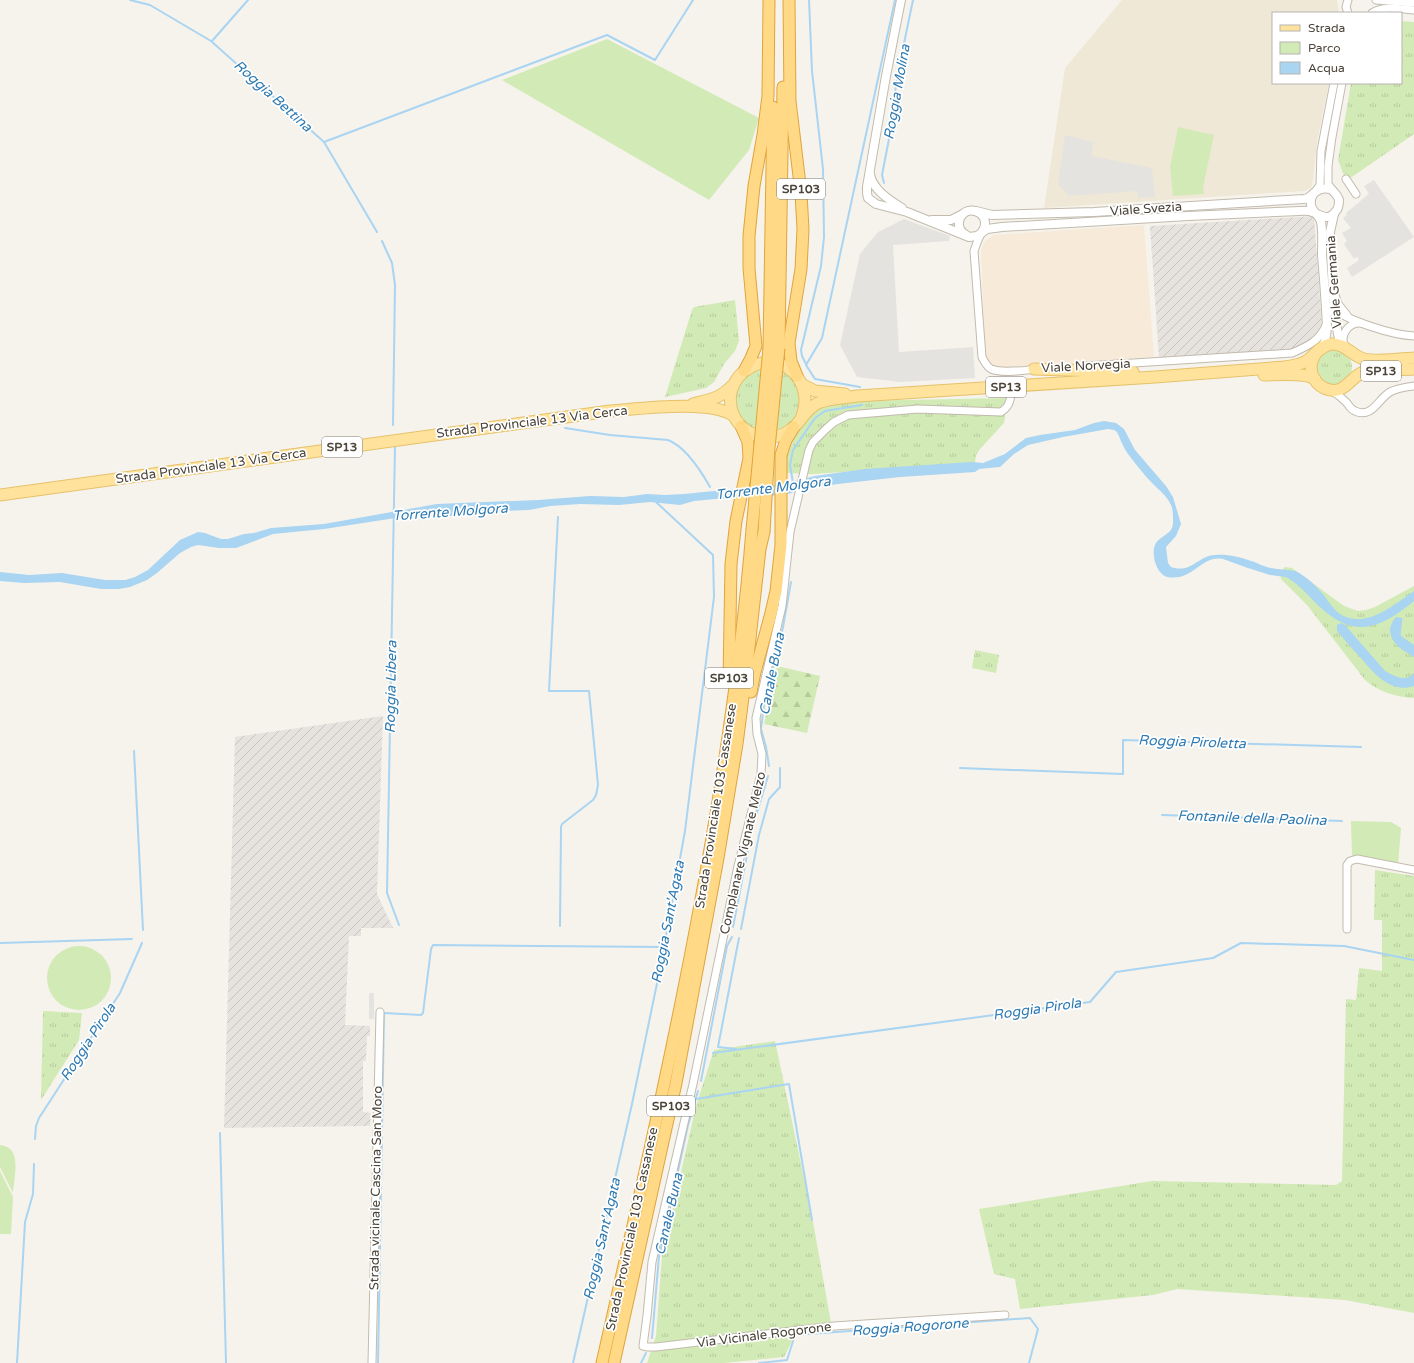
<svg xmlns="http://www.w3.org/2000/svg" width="1414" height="1363" viewBox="0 0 1414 1363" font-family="'Varela Round',sans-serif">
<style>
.commercial{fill:#f7ead8}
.industrial{fill:url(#industrial-furrows)}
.education{fill:#efe8d6}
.grass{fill:url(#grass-tufts)}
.forest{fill:url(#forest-firs)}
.green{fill:#d2eab5}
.parking{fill:#e5e3e0}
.water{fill:#a9d4f2}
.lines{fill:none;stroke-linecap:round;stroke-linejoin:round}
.stream{stroke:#a9d4f2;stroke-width:2}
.minor-casing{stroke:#c2bbae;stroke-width:9}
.tertiary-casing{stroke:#c2bbae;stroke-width:10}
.primary-casing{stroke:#e6c16a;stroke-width:13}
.trunk-casing{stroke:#e0a43c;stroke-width:13}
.minor{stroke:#fff;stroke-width:7}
.tertiary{stroke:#fff;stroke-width:8}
.primary{stroke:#ffe39c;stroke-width:11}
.trunk{stroke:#ffd985;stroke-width:11}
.trunk-bridge-casing{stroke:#e0a43c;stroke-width:13;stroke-linecap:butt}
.trunk-bridge{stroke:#ffd985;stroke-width:11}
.labels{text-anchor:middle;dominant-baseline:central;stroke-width:3.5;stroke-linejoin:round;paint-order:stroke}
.shield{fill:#fff;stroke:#817c74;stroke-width:1}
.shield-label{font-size:12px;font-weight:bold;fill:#4b4439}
.street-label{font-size:13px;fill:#4b4439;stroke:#fff}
.water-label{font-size:14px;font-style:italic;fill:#2e7ab2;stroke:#fff}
</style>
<defs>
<pattern id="industrial-furrows" width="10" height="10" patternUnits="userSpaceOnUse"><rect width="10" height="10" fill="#e6e2dd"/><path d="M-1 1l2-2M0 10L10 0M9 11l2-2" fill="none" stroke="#c7c3be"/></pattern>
<pattern id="grass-tufts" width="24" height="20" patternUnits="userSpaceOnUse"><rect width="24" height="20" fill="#d2eab5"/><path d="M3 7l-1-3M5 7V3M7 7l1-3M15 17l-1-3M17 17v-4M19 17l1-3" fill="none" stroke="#b6ca9c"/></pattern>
<pattern id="forest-firs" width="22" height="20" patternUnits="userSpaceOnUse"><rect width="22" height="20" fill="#d2eab5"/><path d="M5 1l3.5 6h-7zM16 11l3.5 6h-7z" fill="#b6ca9c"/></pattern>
</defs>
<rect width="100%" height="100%" fill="#f6f3ec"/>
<path class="commercial" d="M1144,225L1154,357L992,368L985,358L981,250L985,241L994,235Z"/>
<g class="industrial">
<path d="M1314,216L1322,328L1314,338L1290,350L1159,358L1150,226Z"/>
<path d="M383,716L377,894L393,928H361V936H349L345,1025L370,1026V1036H367L366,1061H363V1112L371,1113L370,1126L224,1128L235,737Z"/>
</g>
<path class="education" d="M1122,0H1337L1339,13H1273V83H1329L1317,142L1313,181L1311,188L1304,191L1044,208L1065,68Z"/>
<g class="grass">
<path d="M1401,21L1414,22V134L1346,181L1338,160L1351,83H1401Z"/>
<path d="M735,300L739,341L735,351L724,364L714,382L706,388L665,397L692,310L694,307Z"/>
<circle cx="1334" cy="367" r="18"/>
<path d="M776,368L788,373L800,388V411L788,428L762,434L741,421L735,403L737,388L745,376L756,369Z"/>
<path d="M1008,398L1004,423L980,449L976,455L975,463L814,474L785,473L787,453L796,435L807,418L818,409L850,401Z"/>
<path d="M1285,567L1292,568L1344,606L1358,611L1366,610L1375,607L1414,586V698C1396,697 1379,692 1365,680L1307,605L1281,579L1280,572Z"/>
<path d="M975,650L999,655L996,673L972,668Z"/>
<path d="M1375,870L1414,876V1313L1345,1300L1177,1289L1153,1295L1020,1309L1015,1279L994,1274L979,1209L1152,1181L1336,1185L1342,1181L1346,999L1356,1000L1359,968L1382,971V920H1374Z"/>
<path d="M43,1011L82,1013L79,1040L41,1100Z"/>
<path d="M775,1041L812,1216L831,1323L799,1327L784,1357L724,1363H647L656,1336L662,1256L696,1106L714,1050Z"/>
</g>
<path class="forest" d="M777,666L820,676L807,733L764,724Z"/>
<g class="green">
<path d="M607,39L759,118L749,150L709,200L502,80Z"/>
<path d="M1178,127L1214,135L1203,187L1204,194L1173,196L1170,167Z"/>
<path d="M1351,821L1391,822L1401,828L1398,865L1352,856Z"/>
<circle cx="79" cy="978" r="32"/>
<path d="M0,1145C23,1147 14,1177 13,1193L0,1167Z"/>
<path d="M0,1171L13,1197L11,1234H0Z"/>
</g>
<g class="parking">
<path d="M1065,135L1094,142L1091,156L1152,168L1155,197L1138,198L1137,191L1069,196L1058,184Z"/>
<path d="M1374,180L1414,237L1352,277L1347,268L1358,261L1359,259L1357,257L1354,259L1344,244L1347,241L1342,233L1351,228L1343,218L1347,215L1346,213L1369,194L1364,186Z"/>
<path d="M904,219L950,236L949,241L893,245L899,352L973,347L975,378L900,382L857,377L840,345L860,254L878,232Z"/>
<rect x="369" y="993" width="5" height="26"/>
</g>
<g class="water">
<path d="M1104,421L1116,423L1124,429L1135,450L1166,486L1173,497L1181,524L1176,536L1166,547L1168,563L1171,567C1192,574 1197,556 1215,555C1227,554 1240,557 1251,561C1258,563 1264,567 1271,568C1279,570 1287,569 1295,571C1305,575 1316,586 1323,594C1333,607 1337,617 1355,619C1376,621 1398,602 1414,591V601C1381,628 1355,640 1320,607C1309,597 1301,586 1288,578C1283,576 1276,576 1270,575C1254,570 1239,565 1223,559C1200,555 1194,582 1167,577C1156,574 1150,552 1156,543C1162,534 1174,535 1173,520C1173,515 1173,509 1171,505C1167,496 1160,491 1153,484C1144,475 1136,464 1128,454C1123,447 1121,440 1117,432L1114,430L1108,429L1063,437L1028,445L1014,454L1000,467L979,469L975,472L900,477L838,484L807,488L785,495L715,499L694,501L680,505L650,502L619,505L580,504L550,506L529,510L474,512L451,516L415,515L324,529L273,534L236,548H219L198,545L191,547L180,553L157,573L147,580L130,587L119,589H101L60,582L24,583L0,581V572L29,575L62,573L105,580H125L135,577L148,570L180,540L198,532L205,533L221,539H228L244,534L254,533L271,528L324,524L437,504L538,500L590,496L624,497L647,494L665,495L684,494L783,484L815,476L865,469L972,462L983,463L1005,454L1026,438L1040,435L1075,430L1094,423Z"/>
<path d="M1396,617L1402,618C1403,624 1400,630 1401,636L1414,645V657C1403,650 1390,644 1390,629C1391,624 1393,620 1396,617Z"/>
<path d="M1341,623L1345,625L1385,671C1394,676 1407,683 1414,673V686C1390,694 1374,673 1360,657C1352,649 1345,640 1337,631V625Z"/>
</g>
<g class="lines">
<g class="stream">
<path d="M130,0L150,5L211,41L324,142L377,232"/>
<path d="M212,41L248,0"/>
<path d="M324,142L607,35L655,60L693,0"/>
<path d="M884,183L882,175L894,113L895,92L901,58L913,0"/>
<path d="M382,241L392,263L395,285L393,425"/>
<path d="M806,364L802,356L801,350L821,266L824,237L823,169L812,71L809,0"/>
<path d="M860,387L815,379L806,365L822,338L895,0"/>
<path d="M565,428L610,435L668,440C686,447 701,471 710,487"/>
<path d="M395,446L387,893L399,925"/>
<path d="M793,483L790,465L793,450L815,418L825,411L862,405"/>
<path d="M558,517L549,691H589L598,785L596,795L593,800L562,824L561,827L560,926"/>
<path d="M134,751L143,930"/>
<path d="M769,766L766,747L761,729L764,705L783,627L791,582"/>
<path d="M960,768L1123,774V740L1361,747"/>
<path d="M1162,815L1342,821"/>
<path d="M733,927L752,829L768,776"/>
<path d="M741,929L759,835L769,799L780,787V768"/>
<path d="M0,943L132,939"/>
<path d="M736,1049L718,1047L739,938"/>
<path d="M713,1053L1090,1002L1116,972L1213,958L1241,943L1344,946L1414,960"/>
<path d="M701,1081L727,946L732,937"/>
<path d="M696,1099L789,1084L812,1220"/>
<path d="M220,1133L226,1363"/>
<path d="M35,1139L36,1126L39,1118L120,993L142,943"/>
<path d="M652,1338L659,1256L663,1240L688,1125L698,1091"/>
<path d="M17,1363L25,1222L33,1194L34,1164"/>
<path d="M378,1363L384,1013L421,1015L423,1013L431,949L433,945L664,947"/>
<path d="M573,1363L632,1104L660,969L685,831L714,597L713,555L656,502"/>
<path d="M641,1363L646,1353"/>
<path d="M759,1363L787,1360L795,1335L1030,1318L1038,1329L1029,1363"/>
</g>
<g class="minor-casing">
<g id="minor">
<path d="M1348,0L1346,7L1348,13"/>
<path d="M1376,0L1414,3"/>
<path d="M1372,13C1383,5 1401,9 1414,10"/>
<path d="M1346,179L1356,194"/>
<path d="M1315,192L1320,185L1321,151L1334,83"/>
<path d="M1334,192L1328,184V166L1332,137L1342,83"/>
<path d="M982,232L978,240L974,251L982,357C984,361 986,366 991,369C1003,374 1025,370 1038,369"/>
<path d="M1335,295L1338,304L1347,315"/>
<path d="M1331,307C1347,321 1393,335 1414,336"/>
<path d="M1345,347C1339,336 1348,322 1361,323"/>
<path d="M1086,366L1292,353C1306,347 1320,341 1326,325"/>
<path d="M1332,391C1337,394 1342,398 1346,402C1349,405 1350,409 1355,411C1372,419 1378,399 1390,392C1397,388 1406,387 1414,386"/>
<path d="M1347,929V865L1350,861L1357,859L1414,870"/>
<path d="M1005,1315L834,1326L656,1347H648L643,1346L647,1316L652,1262L693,1084L738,866L761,774L762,754L757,734L756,718L782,606L790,532L809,450L813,442L826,429L834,422L848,415L918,409L1001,412C1011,406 1011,397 1011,386"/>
<path d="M372,1363L380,1012"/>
</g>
</g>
<g class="tertiary-casing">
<g id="tertiary">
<path d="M901,0L886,76L867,187V193L868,198L876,204L907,212L969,237L977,236L987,229L1002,227L1188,216L1300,211C1304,211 1308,210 1312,212C1321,215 1328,222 1336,211C1339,208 1339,204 1339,200C1338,196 1335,193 1332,190C1323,186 1312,191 1311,200C1309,211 1319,213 1321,222C1323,232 1322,244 1322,255C1324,279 1326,304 1327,328L1325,342L1321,348"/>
<path d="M870,174C872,189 889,200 902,208"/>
<path d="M976,211L992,215L1094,212L1304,199L1308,198L1314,193"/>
<path d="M1334,214L1330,232L1334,313L1339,339L1344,347"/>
<path d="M932,220H951L963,214"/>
<path d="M966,235C961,232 958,228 959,222C962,201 995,212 982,232"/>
</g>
</g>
<g class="primary-casing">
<g id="primary">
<path d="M1316,353C1311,360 1310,366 1312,374C1314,380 1318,385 1324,388C1346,398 1350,374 1367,371C1382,369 1399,370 1414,369"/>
<path d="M1034,369L1133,372"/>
<path d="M1264,375C1276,375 1305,372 1315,379"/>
<path d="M803,385L815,391L845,394"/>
<path d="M693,404C712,399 719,399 733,385"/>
<path d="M802,416C815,384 784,349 751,367C741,372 734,381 731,392C729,404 732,417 741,426C756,441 780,441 795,426C803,418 807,408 818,403C830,398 845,398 857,396L1155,377L1284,367C1292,366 1301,365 1308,360C1316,354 1320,346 1331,344C1345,343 1352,356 1364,359C1378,362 1399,359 1414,358"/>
<path d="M0,495L610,411C639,409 710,399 734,416"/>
</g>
</g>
<g class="trunk-casing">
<g id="trunk">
<path d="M789,0L790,101L801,193L803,229L801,269L789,343L791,361L797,376"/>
<path d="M769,348L773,107"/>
<path d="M779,348L783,87"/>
<path d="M744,371L751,358L756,346L749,268V236L754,186L763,135L768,96L769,0"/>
<path d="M729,680L731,564L736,521L749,458L748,442L741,426"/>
<path d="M751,692L755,672L771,613L776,591L781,545V455L786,440L794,427"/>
<path d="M602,1363C664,1088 729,812 752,530"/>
<path d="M614,1363L676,1083L718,858L737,744L746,674L760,549L764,532"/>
</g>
</g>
<use href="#minor" class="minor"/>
<use href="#tertiary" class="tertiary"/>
<use href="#primary" class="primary"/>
<use href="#trunk" class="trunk"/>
<g class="trunk-bridge-casing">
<g id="trunk-bridge">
<path d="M752,530L769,348"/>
<path d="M764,532L769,448L779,348"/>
</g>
</g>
<use href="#trunk-bridge" class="trunk-bridge"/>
</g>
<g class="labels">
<g class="shield">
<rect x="777" y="179" width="48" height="20" rx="3"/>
<rect x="1361" y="361" width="40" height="20" rx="3"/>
<rect x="986" y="377" width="40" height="20" rx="3"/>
<rect x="322" y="437" width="40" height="20" rx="3"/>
<rect x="705" y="668" width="48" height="20" rx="3"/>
<rect x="647" y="1096" width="48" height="20" rx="3"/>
</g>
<g class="shield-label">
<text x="801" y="189">SP103</text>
<text x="1381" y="371">SP13</text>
<text x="1006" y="387">SP13</text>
<text x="342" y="447">SP13</text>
<text x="729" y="678">SP103</text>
<text x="671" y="1106">SP103</text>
</g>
<g class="street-label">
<text transform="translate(1146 209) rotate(-4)">Viale Svezia</text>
<text transform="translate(1334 282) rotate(-94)">Viale Germania</text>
<text transform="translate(1086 366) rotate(-3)">Viale Norvegia</text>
<text transform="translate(532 422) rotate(-7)">Strada Provinciale 13 Via Cerca</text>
<text transform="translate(211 466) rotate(-8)">Strada Provinciale 13 Via Cerca</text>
<text transform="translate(716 806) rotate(-81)">Strada Provinciale 103 Cassanese</text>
<text transform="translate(743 853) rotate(-77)">Complanare Vignate Melzo</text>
<text transform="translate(376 1188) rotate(-89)">Strada vicinale Cascina San Moro</text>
<text transform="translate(632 1229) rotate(-78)">Strada Provinciale 103 Cassanese</text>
<text transform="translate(764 1335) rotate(-7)">Via Vicinale Rogorone</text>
</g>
<g class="water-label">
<text transform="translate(897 92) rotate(-80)">Roggia Molina</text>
<text transform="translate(273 96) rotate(42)">Roggia Bettina</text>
<text transform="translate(773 488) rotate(-7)">Torrente Molgora</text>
<text transform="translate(450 512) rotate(-4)">Torrente Molgora</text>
<text transform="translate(772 674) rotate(-79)">Canale Buna</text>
<text transform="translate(391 687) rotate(-89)">Roggia Libera</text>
<text transform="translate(1192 742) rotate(2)">Roggia Piroletta</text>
<text transform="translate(1252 818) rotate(2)">Fontanile della Paolina</text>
<text transform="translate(668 922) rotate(-79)">Roggia Sant'Agata</text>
<text transform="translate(1037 1009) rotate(-8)">Roggia Pirola</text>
<text transform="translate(88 1042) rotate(-57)">Roggia Pirola</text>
<text transform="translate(669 1214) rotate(-77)">Canale Buna</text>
<text transform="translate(602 1239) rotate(-77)">Roggia Sant'Agata</text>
<text transform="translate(910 1327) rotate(-4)">Roggia Rogorone</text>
</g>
</g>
<rect x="1272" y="12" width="130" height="72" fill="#ffffff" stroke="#b7b4b0"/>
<rect x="1280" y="25" width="20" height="6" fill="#ffe39c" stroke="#b7b4b0"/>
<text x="1308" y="32" font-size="12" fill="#4b4439">Strada</text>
<rect x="1280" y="42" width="20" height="12" fill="#d2eab5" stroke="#b7b4b0"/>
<text x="1308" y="52" font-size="12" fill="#4b4439">Parco</text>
<rect x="1280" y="62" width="20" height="12" fill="#a9d4f2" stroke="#b7b4b0"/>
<text x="1308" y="72" font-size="12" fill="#4b4439">Acqua</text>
</svg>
